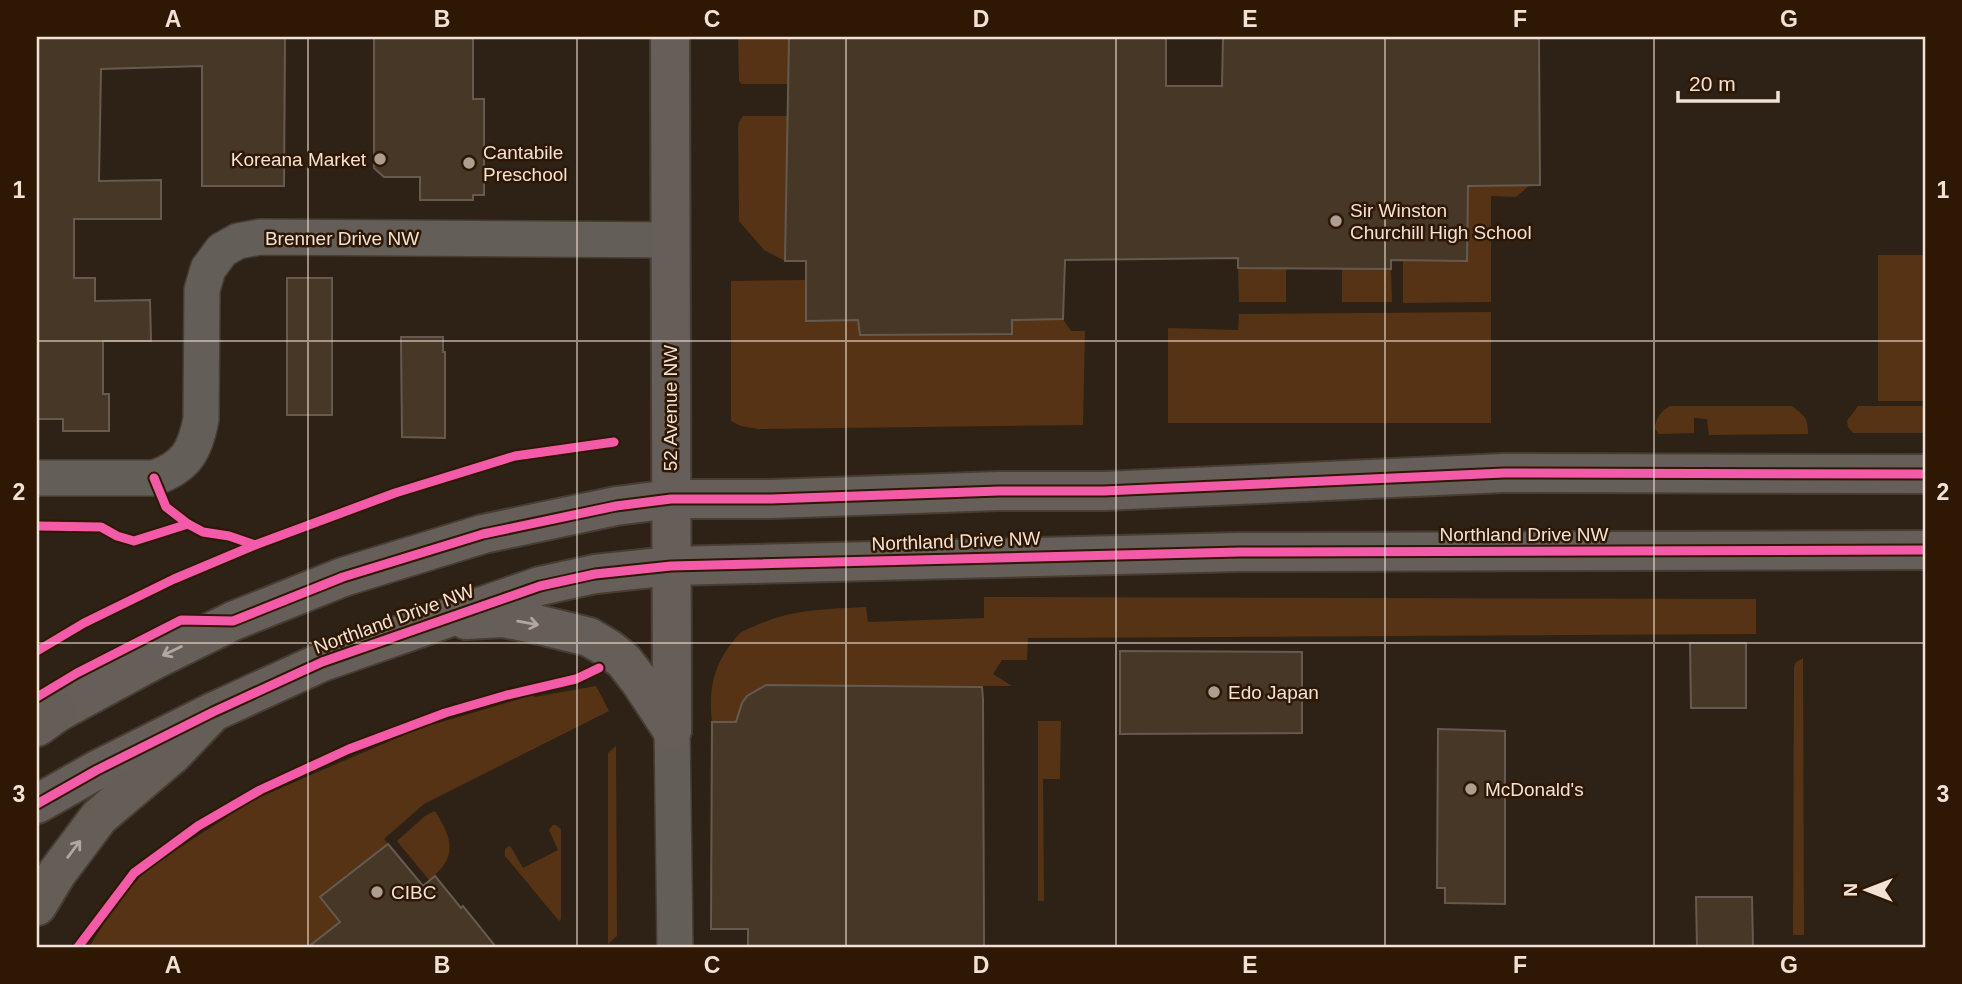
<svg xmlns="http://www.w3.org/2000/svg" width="1962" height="984" viewBox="0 0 1962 984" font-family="Arial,sans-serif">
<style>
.green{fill:#563315}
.building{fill:#463726;stroke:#665a50;stroke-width:2}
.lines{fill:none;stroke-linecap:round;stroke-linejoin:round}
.street-casing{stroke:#483d33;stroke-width:38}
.secondary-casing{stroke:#483d33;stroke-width:42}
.primary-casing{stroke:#483d33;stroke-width:42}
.street{stroke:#645e58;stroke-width:35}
.secondary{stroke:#665e58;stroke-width:38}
.primary{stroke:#655e56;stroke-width:38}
.cycleway-casing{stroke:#2e1703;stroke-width:13}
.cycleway{stroke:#f35aa7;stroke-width:9}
.oneway{stroke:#b3a69d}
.oneway2{stroke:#b3a69c}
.grid{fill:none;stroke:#f2e1d5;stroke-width:2;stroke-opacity:0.55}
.poi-dot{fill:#ad9e92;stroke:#2e1703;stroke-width:2.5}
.labels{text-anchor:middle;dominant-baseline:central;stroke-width:5;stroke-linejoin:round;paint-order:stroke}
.poi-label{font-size:19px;fill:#f2e1d5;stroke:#2e1703;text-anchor:start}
.street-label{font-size:19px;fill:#f2e1d5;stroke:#2e1703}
.neatline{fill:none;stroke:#f2e1d5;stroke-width:2.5}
.grid-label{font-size:23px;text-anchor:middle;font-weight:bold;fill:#f2e1d5}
</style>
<rect width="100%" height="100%" fill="#2e2216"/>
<g class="green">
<path d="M738,37H789V84H742L739,81Z"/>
<path d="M743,116H789L785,261L764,250L739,221L738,127L739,122Z"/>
<path d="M1530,185L1516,197L1491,196V302L1403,303V261H1467L1468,186Z"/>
<rect x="1878" y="255" width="47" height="146"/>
<path d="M1238,268H1286V302H1239Z"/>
<path d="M1342,268L1391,269L1392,302H1342Z"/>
<path d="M806,280V321L858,320L860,335L1012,334V320L1063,319L1071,331H1085L1083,425L758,429L741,426L731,421V281Z"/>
<path d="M1491,312V423H1168V328L1238,330L1239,314Z"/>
<path d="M1670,406H1792C1805,416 1808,418 1808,434L1709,435L1707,419L1694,418V433L1659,434L1655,429C1655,419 1661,411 1670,406Z"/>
<path d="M1858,406H1925V433H1853L1848,427L1847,421Z"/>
<path d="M984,597L1756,599V634L1028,638L1027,660H1002L993,674L1012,686L766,685L747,696L738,722H712C709,698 711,676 724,654C729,647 734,639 740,633C744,630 750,628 755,626C791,609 828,609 866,607L868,622L984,618Z"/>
<path d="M1803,658L1804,935H1793L1794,668L1795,663Z"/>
<path d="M596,686L609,711L424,804L384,839L388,844L320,897L340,922L308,947H89L119,900L148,868L255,799L418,729L533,695L534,697Z"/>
<path d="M1038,721H1061L1060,779H1043L1044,901H1038Z"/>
<path d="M616,746L617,936L608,944V753Z"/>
<path d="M435,811C453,840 458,857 429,880L397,841L425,816Z"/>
<path d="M553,825H556L561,829V919L559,921L505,856V849L509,846L511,847L523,868L558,850L549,830Z"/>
</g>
<g class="building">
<path d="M37,37H285L284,186H202V66L101,69L99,181L161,180V219H74V278H95V301L150,300L151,341H103V394H109V431H63V419H37Z"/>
<path d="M374,37H473V99H484V195H473V200H420V177H384L374,168Z"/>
<path d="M789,37H1166V86H1222L1223,37H1539L1540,185L1468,186L1467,261L1391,260V269L1238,268V258L1065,260L1063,319L1012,320V334L860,335L858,320L806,321V261H785Z"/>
<rect x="287" y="278" width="45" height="137"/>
<path d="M401,337H443V352H445V438L402,437Z"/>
<path d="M1690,643H1746V708H1691Z"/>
<path d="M1120,651L1302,652V733L1120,734Z"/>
<path d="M766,685L982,687L983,699L984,947H748V929H711L712,722H736L742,703L747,696Z"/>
<path d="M1438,729L1505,731V904L1445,903V888H1437Z"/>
<path d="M388,844L423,886L435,876L461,908L463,906L496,947H308L340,922L320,897Z"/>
<path d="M1696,897H1752L1753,947H1697Z"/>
</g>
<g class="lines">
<g class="street-casing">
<g id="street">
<path d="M37,478H154C186,467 195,451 201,419L202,290L208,269L222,250L238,241L260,237L670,240"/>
<path d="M672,730L675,947"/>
</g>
</g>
<g class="secondary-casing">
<g id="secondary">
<path d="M670,37L672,730"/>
<path d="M466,620L503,618L540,625L589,637L609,649L624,661L641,683L672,730"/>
<path d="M37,727L58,712L154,660L233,621L343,577L483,534L616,506L671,499H771L999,491H1104L1504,473L1925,474"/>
<path d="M37,804L97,770L213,712L322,662L540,586L595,574L671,566L1240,552L1925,550"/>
</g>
</g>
<g class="primary-casing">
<g id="primary">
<path d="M37,722L58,712"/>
<path d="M37,906L57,873L99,817L173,754L213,712"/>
</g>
</g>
<use href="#street" class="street"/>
<use href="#secondary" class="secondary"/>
<use href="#primary" class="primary"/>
<g class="cycleway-casing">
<g id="cycleway">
<path d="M154,478L166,507L188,524L203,532L229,536L255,545"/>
<path d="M37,526L101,527L117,536L134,541L188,524"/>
<path d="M37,651L84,623L174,579L255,545L395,493L515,456L614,442"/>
<path d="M37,697L77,673L181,620L233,621L343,577L483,534L616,506L671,499H771L999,491H1104L1504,473L1925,474"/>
<path d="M37,804L97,770L213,712L322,662L540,586L595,574L671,566L1240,552L1925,550"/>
<path d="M78,947L134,873L198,826L260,790L349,749L445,713L507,695L576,679L599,668"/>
</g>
</g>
<use href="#cycleway" class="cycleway"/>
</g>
<defs><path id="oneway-shaft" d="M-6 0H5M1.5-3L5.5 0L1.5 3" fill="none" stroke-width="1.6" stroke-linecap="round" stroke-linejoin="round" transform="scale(1.75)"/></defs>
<g class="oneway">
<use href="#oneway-shaft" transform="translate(528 623) rotate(10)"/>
<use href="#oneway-shaft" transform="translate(172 651) rotate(154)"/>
</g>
<use class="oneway2" href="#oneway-shaft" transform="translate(74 849) rotate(-53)"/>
<path class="grid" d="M308,37V947M577,37V947M846,37V947M1116,37V947M1385,37V947M1654,37V947M37,341H1925M37,643H1925"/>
<g class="poi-dot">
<circle cx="380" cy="159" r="7"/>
<circle cx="469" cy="163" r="7"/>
<circle cx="1336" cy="221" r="7"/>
<circle cx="1214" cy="692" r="7"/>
<circle cx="1471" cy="789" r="7"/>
<circle cx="377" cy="892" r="7"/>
</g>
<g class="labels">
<g class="poi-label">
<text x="483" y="152">Cantabile<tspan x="483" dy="22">Preschool</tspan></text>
<text x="366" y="159" text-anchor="end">Koreana Market</text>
<text x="1350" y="210">Sir Winston<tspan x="1350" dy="22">Churchill High School</tspan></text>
<text x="1228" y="692">Edo Japan</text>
<text x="1485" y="789">McDonald's</text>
<text x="391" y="892">CIBC</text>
</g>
<g class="street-label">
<text x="342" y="238">Brenner Drive NW</text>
<text transform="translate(670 408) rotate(-90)">52 Avenue NW</text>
<text x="1524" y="534">Northland Drive NW</text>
<text transform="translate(956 541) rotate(-2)">Northland Drive NW</text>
<text transform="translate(394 619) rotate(-20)">Northland Drive NW</text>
</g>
</g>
<rect width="1962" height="984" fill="none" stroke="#2e1703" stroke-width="77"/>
<g transform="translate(1867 890) rotate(270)" stroke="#2e1703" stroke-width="5" paint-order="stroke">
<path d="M0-5L12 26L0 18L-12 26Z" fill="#f2e1d5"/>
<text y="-10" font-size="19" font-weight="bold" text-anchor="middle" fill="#f2e1d5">N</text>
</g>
<path d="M1678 91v10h100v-10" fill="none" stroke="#f2e1d5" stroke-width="3.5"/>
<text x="1689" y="91" font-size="21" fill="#f2e1d5" stroke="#2e1703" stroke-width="5" paint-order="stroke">20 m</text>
<rect x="38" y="38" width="1886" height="908" class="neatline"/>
<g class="grid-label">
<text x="173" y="27">A</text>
<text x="442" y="27">B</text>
<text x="712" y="27">C</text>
<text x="981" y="27">D</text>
<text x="1250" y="27">E</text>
<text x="1520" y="27">F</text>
<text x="1789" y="27">G</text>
<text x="19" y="198">1</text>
<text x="1943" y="198">1</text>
<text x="19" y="500">2</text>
<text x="1943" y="500">2</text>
<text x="19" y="802">3</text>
<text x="1943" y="802">3</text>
<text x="173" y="973">A</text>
<text x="442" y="973">B</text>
<text x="712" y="973">C</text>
<text x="981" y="973">D</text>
<text x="1250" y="973">E</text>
<text x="1520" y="973">F</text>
<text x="1789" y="973">G</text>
</g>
</svg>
